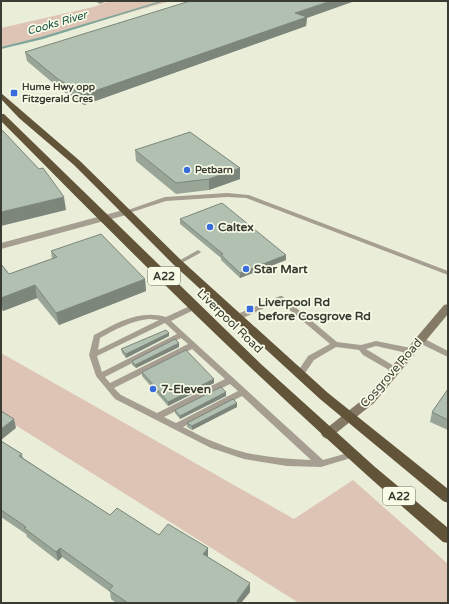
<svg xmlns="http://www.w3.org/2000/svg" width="449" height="604" viewBox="0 0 449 604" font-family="'Varela Round',sans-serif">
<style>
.green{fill:#ddc4b5}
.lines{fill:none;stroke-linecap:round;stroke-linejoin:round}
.stream{fill:#7da69a;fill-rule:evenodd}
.service{fill:#a69f91;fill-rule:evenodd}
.minor{fill:#a69f91;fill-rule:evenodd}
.secondary{fill:#847a65;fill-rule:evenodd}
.trunk{fill:#625439;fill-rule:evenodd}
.wall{fill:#98a597}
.shaded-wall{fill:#7c867b}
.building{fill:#b1c0b0;stroke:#7c867b}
.poi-dot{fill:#386bdb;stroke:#f8fbe6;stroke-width:1.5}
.labels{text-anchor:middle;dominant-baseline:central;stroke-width:3.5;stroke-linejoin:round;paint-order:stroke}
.far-poi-label{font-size:10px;font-weight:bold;fill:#3a3c33;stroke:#f8fbe6;text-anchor:start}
.far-water-label{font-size:11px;font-style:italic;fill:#1a5245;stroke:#f8fbe6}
.shield{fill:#f8fbe6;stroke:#737569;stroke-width:1}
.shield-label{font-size:11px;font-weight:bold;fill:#3a3c33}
.poi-label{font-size:12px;font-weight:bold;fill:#3a3c33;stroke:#f8fbe6;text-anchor:start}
.street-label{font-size:12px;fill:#3a3c33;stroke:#f8fbe6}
</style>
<rect width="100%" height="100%" fill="#eaeed9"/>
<g class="green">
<path d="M110,1H171L1,49V28L93,7Z"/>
<path d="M1,353L294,519L353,480L448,564V603H299L1,416Z"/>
</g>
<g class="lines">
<path class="stream" d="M161,1H165L43,39L1,49V47L41,37Z"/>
<g class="service">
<path d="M444,1H448V3Z"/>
<path d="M227,193L249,195L448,271V275L246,198L227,197L166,201L129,213L127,214L124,212L125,211L165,197Z"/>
<path d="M198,250L201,252L200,253L180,264L178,265L175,263Z"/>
<path d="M280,296H282L337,342L361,345L376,341L411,348L415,351L411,354L376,346L366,349L399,369L400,371L399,373L396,374L363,355L359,350L336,347L314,360L303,376H297L296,374L308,356L330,344L279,301L241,319H235L234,317L235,315Z"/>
<path d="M192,305H194L198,307L196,309L171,321L323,460L351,452L354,453L355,455L354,457L321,467L287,466L244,459L211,448L115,399L96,376L89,355L94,335C116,323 140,309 166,317ZM149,319L159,320L98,350L100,338C116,329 131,321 149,319ZM165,323L177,334L102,372L97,356ZM181,338L188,344L110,383L105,377ZM192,349L225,379L157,413L121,395L114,388ZM230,384L238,391L176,423L164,417ZM242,396L311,460C280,459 246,456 217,443C205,439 194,432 183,427Z"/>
<path d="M417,338H423L448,351V357L417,342L416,340Z"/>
</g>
<g class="minor">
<path d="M95,1H107L100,4Z"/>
<path d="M127,209L130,210L131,212L130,214L1,249V243Z"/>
</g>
<path class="secondary" d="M448,304V314L374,403L331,437L327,439L323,437L321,434L323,431L366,397L444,305Z"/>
<g class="trunk">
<path d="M1,93L80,161L182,261L328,393L448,489V503L443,501L320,399L174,265L74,165L19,118L1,99Z"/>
<path d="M1,114H4L262,365L375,467L448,528V543L443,542C294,414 154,276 16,136L1,121Z"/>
</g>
</g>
<g class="wall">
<path d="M307,18L306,26L84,105L60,89L27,61L25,52Z"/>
<path d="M135,150L240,168V179L209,190L176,194L136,161Z"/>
<path d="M180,219L286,260L240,278L221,260V258L180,224Z"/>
<path d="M51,251L145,279L146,291L59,325L37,298L3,311L1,308V264L9,274L52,259Z"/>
<path d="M169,333V336L126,358L122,353L121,349Z"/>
<path d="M179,347L136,368L132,365V361Z"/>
<path d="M142,372L214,379V383L168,406L142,376Z"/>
<path d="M448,389V430L430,422L432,412Z"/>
<path d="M226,392V396L180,419L175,413V410Z"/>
<path d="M237,403V407L192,430L187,427V423Z"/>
<path d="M1,441L22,454L23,458L110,515L159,535L208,557L250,592L241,603H116L111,599L110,592L62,557L58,561L27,537L26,534L1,517Z"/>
</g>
<g class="shaded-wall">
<path d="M331,1H355L307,18L306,26L84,105L83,95L295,13Z"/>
<path d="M240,168V179L209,190V179Z"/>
<path d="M64,197L66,210L1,226V212Z"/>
<path d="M286,255V260L240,278V273Z"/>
<path d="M145,279L146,291L59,325L56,313Z"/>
<path d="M35,285L37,298L3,311L1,302V298Z"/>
<path d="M169,333V336L126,358V354Z"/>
<path d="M179,343V347L136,368L135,365Z"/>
<path d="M214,379V383L168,406V402Z"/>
<path d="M226,392V396L180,419V416Z"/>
<path d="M237,403V407L192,430V426Z"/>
<path d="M14,419L16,428L1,440V429Z"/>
<path d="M60,548L62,557L58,561L56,552Z"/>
<path d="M208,548V557L203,563V554Z"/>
<path d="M250,583V592L241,603H237V601Z"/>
</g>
<g class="building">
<path d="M190,1H331L295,13L307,17L83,95L58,79L25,52Z"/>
<path d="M1,129L39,169L43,168L64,197L1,212Z"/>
<path d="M190,132L240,168L209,179L176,183L135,150Z"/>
<path d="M222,203L286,255L240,273L221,255L223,254L180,219Z"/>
<path d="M101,234L145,279L56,313L35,285L1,298V264L9,274L57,257L51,251Z"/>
<path d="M166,330L169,333L126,354L121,349Z"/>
<path d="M175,339L179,343L135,365L132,361Z"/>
<path d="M186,350L214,379L168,402L142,372Z"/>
<path d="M221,387L226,392L180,416L175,410Z"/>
<path d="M448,389V420L432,412Z"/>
<path d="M233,399L237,403L192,426L187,423Z"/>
<path d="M1,411L14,419L1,429Z"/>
<path d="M1,441L22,454L19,456L110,515L117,508L159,535L168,524L208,548L203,554L250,583L237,601L240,603H128L109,590L113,586L60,548L56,552L24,528L26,527L1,510Z"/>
</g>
<g class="poi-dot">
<rect x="10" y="89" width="8" height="8" rx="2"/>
<circle cx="187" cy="170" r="4"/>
<circle cx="210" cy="227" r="4"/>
<circle cx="246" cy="269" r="4"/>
<rect x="246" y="305" width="8" height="8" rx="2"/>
<circle cx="153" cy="389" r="4"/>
</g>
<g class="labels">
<g class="far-poi-label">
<text x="22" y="87">Hume Hwy opp<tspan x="22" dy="12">Fitzgerald Cres</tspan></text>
<text x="195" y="170">Petbarn</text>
</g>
<g class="far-water-label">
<text transform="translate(57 23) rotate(-16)">Cooks River</text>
</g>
<g class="shield">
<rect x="148" y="267" width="32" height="18" rx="3"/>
<rect x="383" y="487" width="32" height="18" rx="3"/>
</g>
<g class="shield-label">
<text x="164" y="276">A22</text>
<text x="399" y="496">A22</text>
</g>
<g class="poi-label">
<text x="218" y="227">Caltex</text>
<text x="254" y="269">Star Mart</text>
<text x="258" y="302">Liverpool Rd<tspan x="258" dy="14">before Cosgrove Rd</tspan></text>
<text x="161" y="389">7-Eleven</text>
</g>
<g class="street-label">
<text transform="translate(230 321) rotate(44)">Liverpool Road</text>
<text transform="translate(391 373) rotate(-49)">Cosgrove Road</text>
</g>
</g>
<rect width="449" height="604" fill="none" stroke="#3a3c33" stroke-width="4"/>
</svg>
